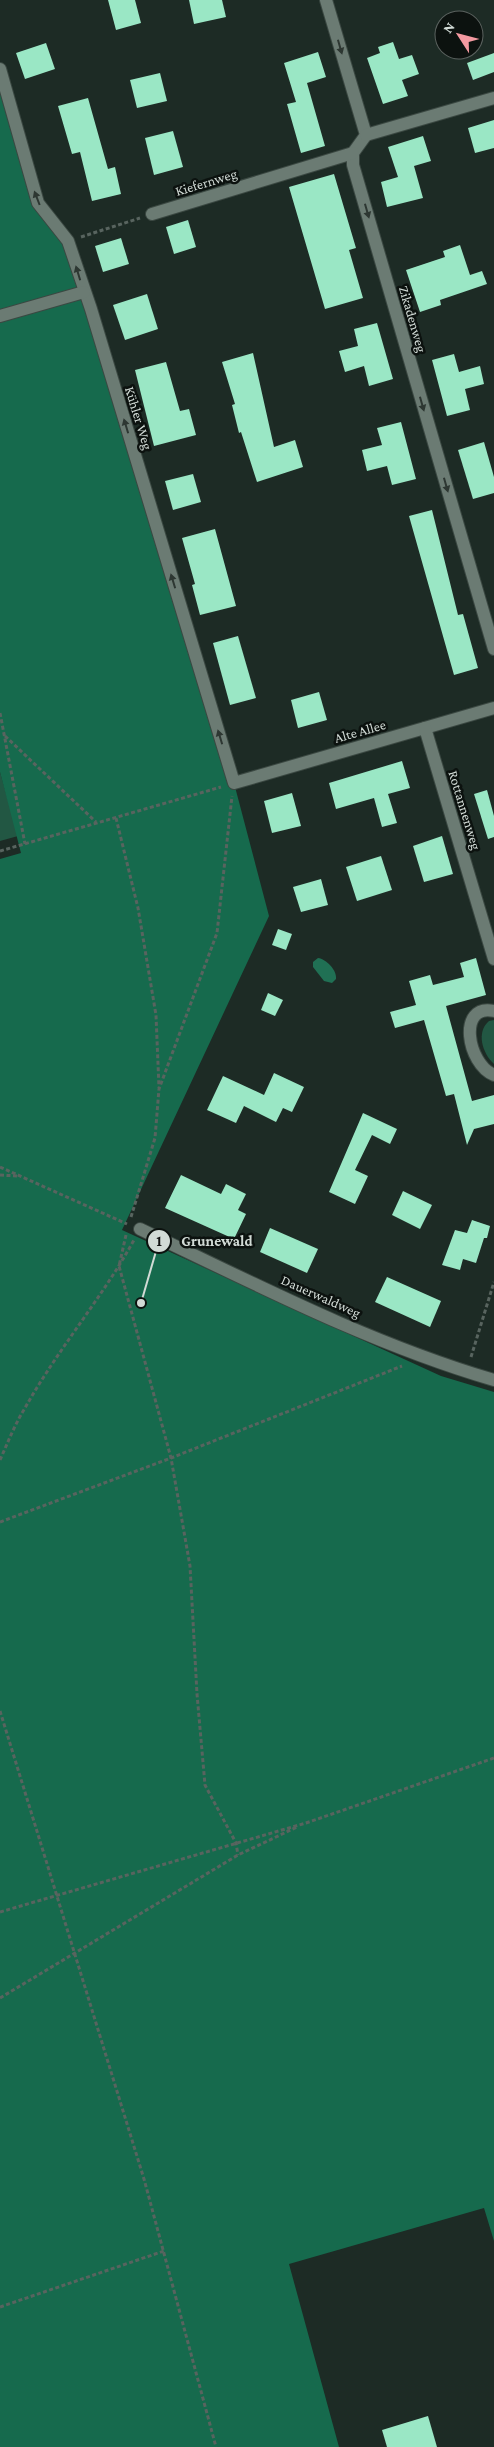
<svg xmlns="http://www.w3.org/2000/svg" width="494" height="2447" viewBox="0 0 494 2447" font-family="'Crimson Pro',serif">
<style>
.green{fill:#225743}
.forest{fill:#166a4d}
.water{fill:#207054}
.building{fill:#9ae7c5}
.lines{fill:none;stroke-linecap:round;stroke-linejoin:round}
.minor-casing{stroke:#3b4842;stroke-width:14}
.path{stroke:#58645f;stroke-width:3;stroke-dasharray:4 2.5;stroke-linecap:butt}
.minor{stroke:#6b7b73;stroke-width:12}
.oneway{fill:#2d3732}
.labels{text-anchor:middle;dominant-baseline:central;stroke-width:5;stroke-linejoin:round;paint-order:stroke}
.street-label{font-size:14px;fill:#d2dbd6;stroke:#0c120f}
.leader{fill:none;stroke:#d2dbd6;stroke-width:2}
.callout-dot{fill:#d2dbd6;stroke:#0c120f;stroke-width:2}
.mark-label{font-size:15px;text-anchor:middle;font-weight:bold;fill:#111}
.callout-label{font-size:15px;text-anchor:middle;font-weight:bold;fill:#d2dbd6;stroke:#0c120f;stroke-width:5;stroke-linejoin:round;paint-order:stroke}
</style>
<rect width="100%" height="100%" fill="#1d2b25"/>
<g class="green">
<path d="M0,772L18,836L0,841Z"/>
<path d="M494,1020V1064C482,1053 476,1032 489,1021Z"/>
</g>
<path class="forest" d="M0,69L38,203L68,242L234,783L269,916L122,1230L441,1376L494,1392V2241L484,2208L289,2264L339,2447H0V859L21,853L0,772Z"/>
<path class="water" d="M318,958C326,959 337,970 336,979L332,983L324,981L313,967V962Z"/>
<g class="building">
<path d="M108,0H135L141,23L116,30Z"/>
<path d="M189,0H222L226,17L194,24Z"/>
<path d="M393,42L399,59L412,55L419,74L402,80L408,96L383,104L367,58L380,53L378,47Z"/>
<path d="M46,43L55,69L25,79L16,53Z"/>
<path d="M318,52L326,77L307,83L325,146L301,153L287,104L296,102L284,63Z"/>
<path d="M494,53V72L473,80L467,63Z"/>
<path d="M160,73L167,101L137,108L130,80Z"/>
<path d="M88,98L108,169L115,167L121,194L92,201L80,152L72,154L58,106Z"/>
<path d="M494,120V148L475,153L468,128Z"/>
<path d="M173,131L183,167L154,175L145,138Z"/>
<path d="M423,136L431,161L414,166L423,198L387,207L381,182L398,177L388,147Z"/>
<path d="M334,174L356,248L349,250L363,298L325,309L289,187Z"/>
<path d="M188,220L196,247L174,254L166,227Z"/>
<path d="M121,238L129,264L103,272L95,246Z"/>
<path d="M460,245L470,275L482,271L487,284L440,300L441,305L420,312L406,270L445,257L443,251Z"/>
<path d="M147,294L158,329L125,340L113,305Z"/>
<path d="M377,323L393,379L369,386L364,366L345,372L339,351L358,346L354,329Z"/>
<path d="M253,353L274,447L295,440L303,467L257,482L241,432L239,433L232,405L235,404L222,362Z"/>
<path d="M454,354L459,372L480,366L484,384L465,389L470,410L447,416L432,360Z"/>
<path d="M166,362L180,411L189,409L196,435L154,446L135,370Z"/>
<path d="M401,422L416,479L392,485L387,466L367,471L362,450L382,445L377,428Z"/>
<path d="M484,442L494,477V493L473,499L458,450Z"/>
<path d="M193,474L201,502L173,510L165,481Z"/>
<path d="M432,510L458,615L463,614L478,668L454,675L409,516Z"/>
<path d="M215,529L236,606L200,615L192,585L195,584L182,538Z"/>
<path d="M238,636L256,698L230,705L213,643Z"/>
<path d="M319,692L327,720L298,728L291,700Z"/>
<path d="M402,761L410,788L388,794L397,823L382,827L374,798L336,809L329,783Z"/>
<path d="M487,790L494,816V837L488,839L474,794Z"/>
<path d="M292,793L301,826L272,833L264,801Z"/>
<path d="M442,836L453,874L424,882L413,846Z"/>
<path d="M381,856L392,890L357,901L346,867Z"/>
<path d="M321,879L328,905L301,912L293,887Z"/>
<path d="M278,929L292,934L286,950L272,945Z"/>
<path d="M476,958L486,995L446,1006L472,1101L494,1095V1124L474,1129L467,1145L454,1094L446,1096L424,1020L395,1028L390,1012L416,1005L409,981L430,975L433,985L464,977L460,963Z"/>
<path d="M268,993L283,1000L275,1016L261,1010Z"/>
<path d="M274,1073L304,1087L292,1112L283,1108L276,1122L244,1106L236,1123L207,1110L223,1076L264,1095Z"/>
<path d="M363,1113L397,1129L390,1144L372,1135L355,1170L368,1176L355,1204L329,1192Z"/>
<path d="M181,1175L221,1194L226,1184L246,1194L238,1210L246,1214L234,1239L165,1208Z"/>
<path d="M403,1191L432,1205L420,1229L392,1215Z"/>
<path d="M472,1220L490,1226L487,1238H484L476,1263L463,1259L460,1270L442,1265L455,1230L467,1233Z"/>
<path d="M270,1228L318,1249L307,1273L260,1252Z"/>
<path d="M387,1277L441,1301L430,1327L375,1302Z"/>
<path d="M428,2416L437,2447H387L382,2430Z"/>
</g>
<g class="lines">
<g class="minor-casing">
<g id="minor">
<path d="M326,0L366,135L353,153V165L494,649"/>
<path d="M0,69L38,203L68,241L91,309L234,783L494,708"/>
<path d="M366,135L494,98"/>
<path d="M152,214L353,153"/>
<path d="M0,316L84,292"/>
<path d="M425,728L494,959"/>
<path d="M494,1011C457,1003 467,1064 494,1075"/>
<path d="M140,1229C255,1284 371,1344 494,1380"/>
</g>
</g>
<g class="path">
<path d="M81,237L140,218"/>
<path d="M0,713L25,844"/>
<path d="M5,736L96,822"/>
<path d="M116,818L138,908L156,1015L159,1088"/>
<path d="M0,851L221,787"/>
<path d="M0,1167L127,1224"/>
<path d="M0,1175L17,1176"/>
<path d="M131,1217L155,1138L159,1089L217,933L232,796"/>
<path d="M126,1235L119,1266L171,1458L190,1566L197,1694L205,1785L236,1843L238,1855"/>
<path d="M471,1357L494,1282"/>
<path d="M0,1460C8,1442 15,1424 25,1408C58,1349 102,1298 134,1240"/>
<path d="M0,1522L171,1458L402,1366"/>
<path d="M0,1711L144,2179L216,2447"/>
<path d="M0,1912L306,1823L494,1758"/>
<path d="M0,1998L238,1855L297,1827"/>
<path d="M0,2307L164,2251"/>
</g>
<use href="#minor" class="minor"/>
</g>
<defs><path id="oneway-solid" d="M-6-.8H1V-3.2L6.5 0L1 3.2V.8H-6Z" transform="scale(1.25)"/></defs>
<g class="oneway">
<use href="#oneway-solid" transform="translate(340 47) rotate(74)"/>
<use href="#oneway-solid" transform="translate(37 198) rotate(-111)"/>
<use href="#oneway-solid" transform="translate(367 211) rotate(74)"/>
<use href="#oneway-solid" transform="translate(78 273) rotate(-107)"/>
<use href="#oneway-solid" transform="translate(422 404) rotate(74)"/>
<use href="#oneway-solid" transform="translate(126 426) rotate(-107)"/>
<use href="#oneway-solid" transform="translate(446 485) rotate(74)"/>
<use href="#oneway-solid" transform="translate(173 581) rotate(-107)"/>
<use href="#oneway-solid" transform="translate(220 737) rotate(-107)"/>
</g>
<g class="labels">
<g class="street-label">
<text transform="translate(206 182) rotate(-17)">Kiefernweg</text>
<text transform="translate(413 319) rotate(74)">Zikadenweg</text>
<text transform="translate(139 418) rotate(73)">Kühler Weg</text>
<text transform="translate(360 731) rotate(-16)">Alte Allee</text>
<text transform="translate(465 810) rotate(73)">Rottannenweg</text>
<text transform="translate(321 1296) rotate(24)">Dauerwaldweg</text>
</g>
</g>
<path class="leader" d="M141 1303L159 1241"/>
<g class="callout-dot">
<circle cx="141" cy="1303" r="5"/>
<circle cx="159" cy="1241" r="12"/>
</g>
<g class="mark-label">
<text x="159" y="1246">1</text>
</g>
<g class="callout-label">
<text x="217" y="1246">Grunewald</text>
</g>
<g transform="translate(459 35) rotate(306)"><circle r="24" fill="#0c120f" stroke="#5b625f"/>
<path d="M0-4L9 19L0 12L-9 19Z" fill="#f49aa1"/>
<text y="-8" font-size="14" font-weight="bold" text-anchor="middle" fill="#d2dbd6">N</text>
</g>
</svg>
